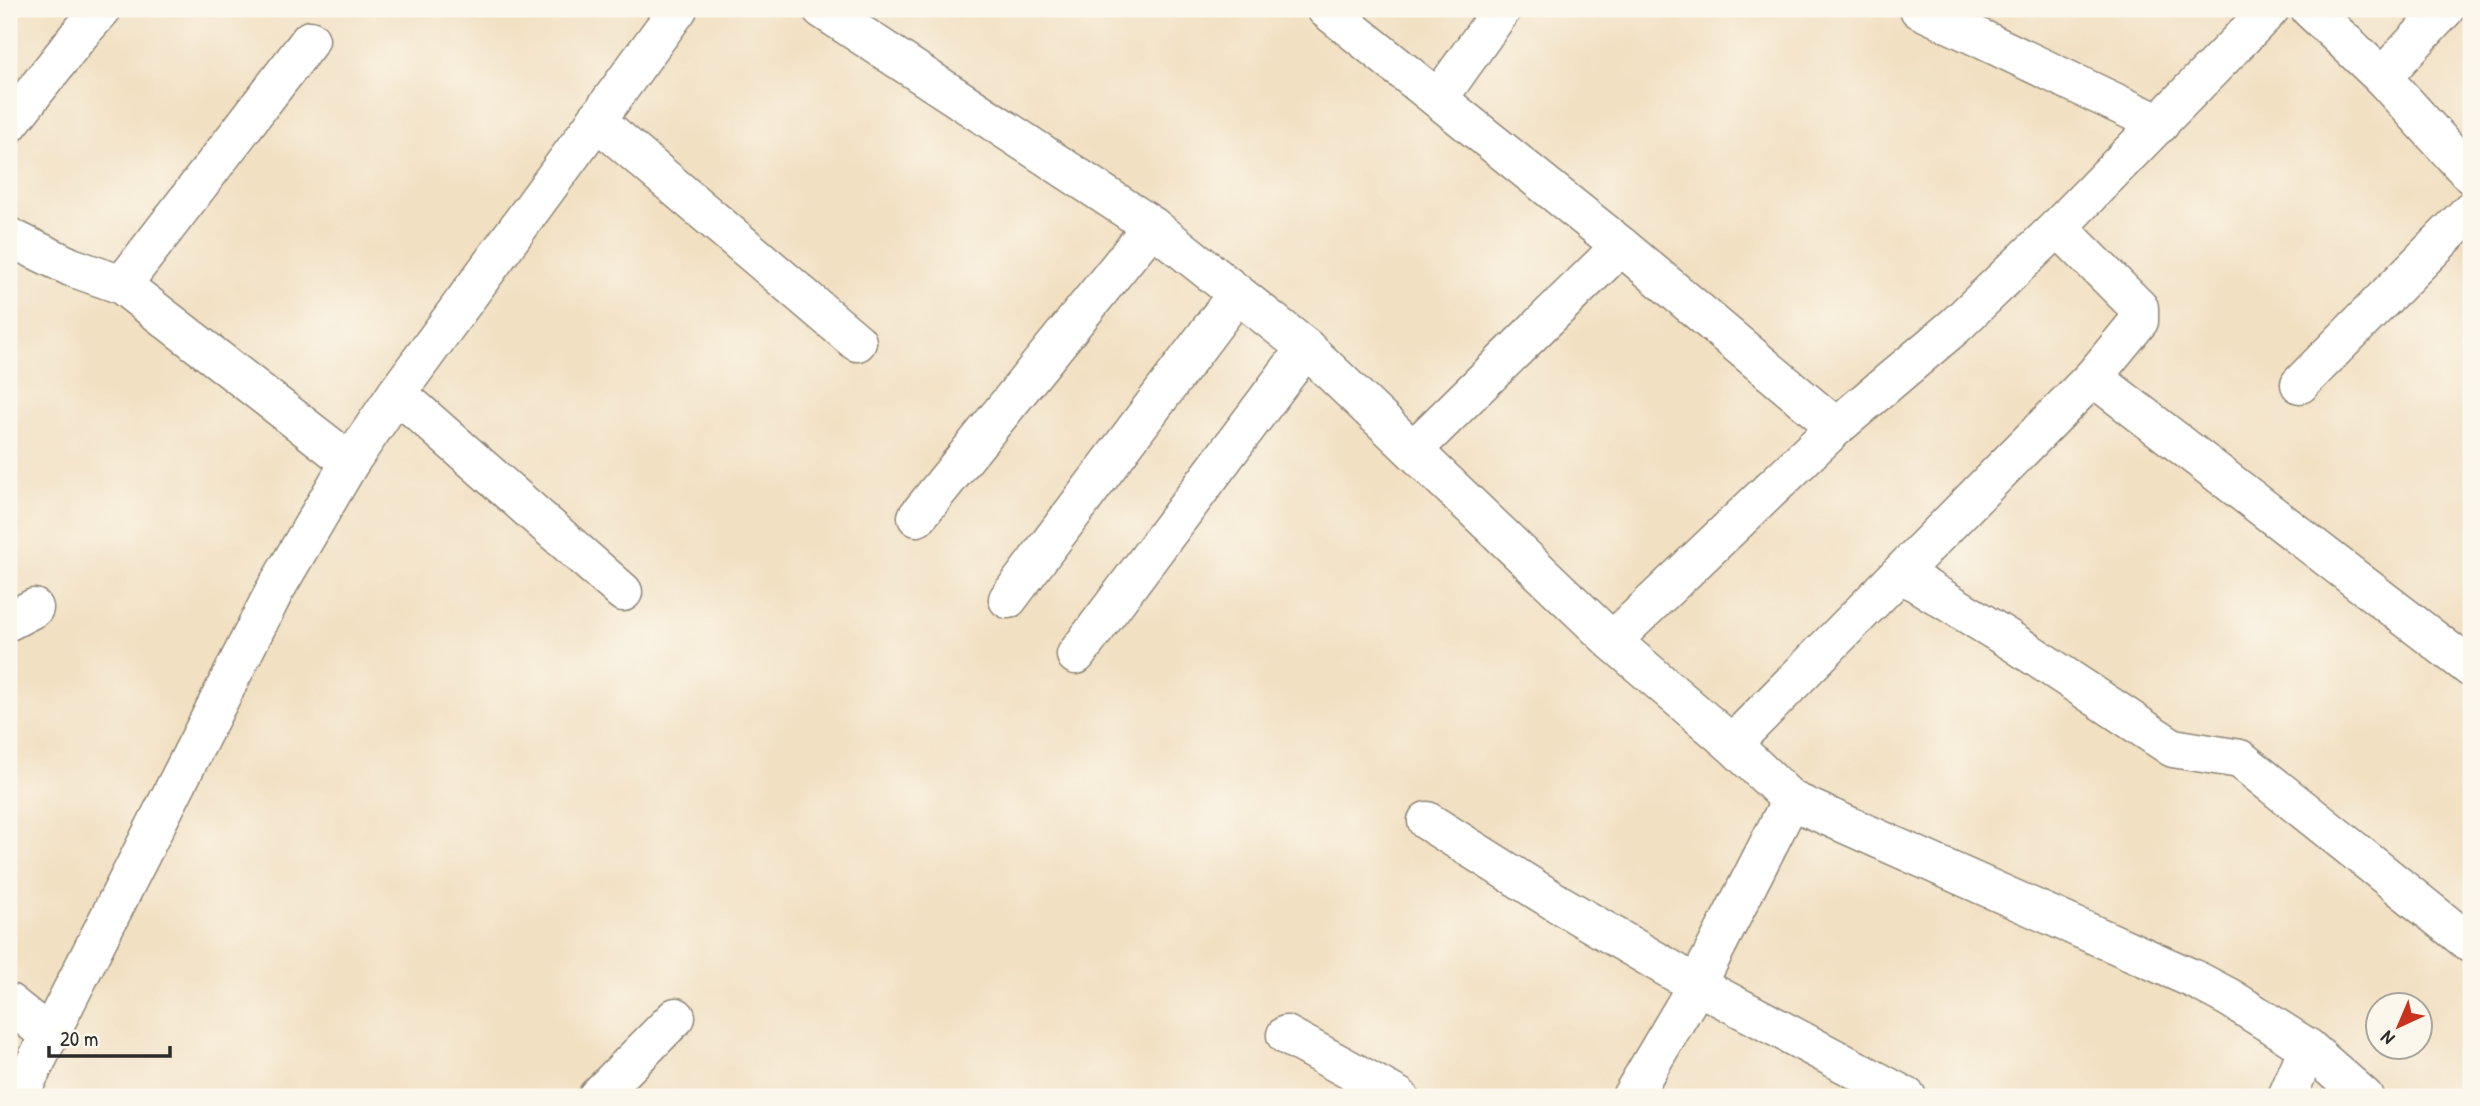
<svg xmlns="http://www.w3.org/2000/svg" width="2480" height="1106" viewBox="0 0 2480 1106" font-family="'Patrick Hand',sans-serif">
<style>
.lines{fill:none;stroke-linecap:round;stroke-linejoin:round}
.minor-casing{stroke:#8e8676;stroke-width:41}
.minor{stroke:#fff;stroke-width:38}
</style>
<rect width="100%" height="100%" fill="#fbf7ec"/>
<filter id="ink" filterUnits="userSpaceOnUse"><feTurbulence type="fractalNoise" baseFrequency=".0143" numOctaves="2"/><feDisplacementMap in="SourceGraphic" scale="14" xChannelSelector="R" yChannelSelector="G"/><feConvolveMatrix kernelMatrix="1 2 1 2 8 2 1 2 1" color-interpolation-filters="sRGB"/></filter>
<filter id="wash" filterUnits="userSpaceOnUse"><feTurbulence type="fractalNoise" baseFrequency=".00686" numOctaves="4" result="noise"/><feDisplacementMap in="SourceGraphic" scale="28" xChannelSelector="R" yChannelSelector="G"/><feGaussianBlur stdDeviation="1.57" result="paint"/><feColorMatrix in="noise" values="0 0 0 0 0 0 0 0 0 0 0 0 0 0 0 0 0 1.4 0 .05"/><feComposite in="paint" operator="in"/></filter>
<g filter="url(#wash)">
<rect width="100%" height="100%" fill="#f2e0c2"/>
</g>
<g filter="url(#ink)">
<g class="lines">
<g class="minor-casing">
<g id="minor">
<path d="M822,9L1152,226L1306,348L1612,641L1732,744L1791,800L2198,981L2230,998L2308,1048L2364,1097"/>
<path d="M1326,9L1621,246L1836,427"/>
<path d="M1919,9L2160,124"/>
<path d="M2310,9L2382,77L2471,175"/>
<path d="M2382,77L2445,9"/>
<path d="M1439,98L1502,9"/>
<path d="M596,120L857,342"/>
<path d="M9,124L79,35L102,9"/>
<path d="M9,237L71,267L122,285L350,462"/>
<path d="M122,285L310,40"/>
<path d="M2093,377L2471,668"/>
<path d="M2300,384L2471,210"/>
<path d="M397,393L623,592"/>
<path d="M1413,450L1621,246"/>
<path d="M917,517L1152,226"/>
<path d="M1901,573L2010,640L2173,748L2240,759L2471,944"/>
<path d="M1008,599L1237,294"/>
<path d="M9,621L34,608"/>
<path d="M1612,641L1836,427L1955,326L2058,227L2270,9"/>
<path d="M1076,655L1306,348"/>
<path d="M1732,744L2093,377L2139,321V308L2058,227"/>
<path d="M1427,821L1559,904L1697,985L1907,1097"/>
<path d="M9,1003L50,1036"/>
<path d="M1286,1035L1399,1097"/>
<path d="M18,1097L275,590L350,462L397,393L678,9"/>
<path d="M597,1097L676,1017"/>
<path d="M1631,1097L1697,985L1791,800"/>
<path d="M2287,1097L2308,1048"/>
</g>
</g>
<use href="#minor" class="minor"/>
</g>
</g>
<rect width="2480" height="1106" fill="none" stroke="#fbf7ec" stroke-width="35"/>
<g transform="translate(2399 1026) rotate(224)"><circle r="33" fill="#fbf7ec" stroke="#a8a59f" stroke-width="2"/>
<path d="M0-5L12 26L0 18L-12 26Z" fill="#c8321e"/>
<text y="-10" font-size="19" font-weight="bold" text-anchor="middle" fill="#2b2b2b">N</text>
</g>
<path d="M49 1046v10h121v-10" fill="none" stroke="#2b2b2b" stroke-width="3.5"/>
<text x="60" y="1046" font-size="21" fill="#2b2b2b" stroke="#fbf7ec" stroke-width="5" paint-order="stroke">20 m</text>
</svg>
